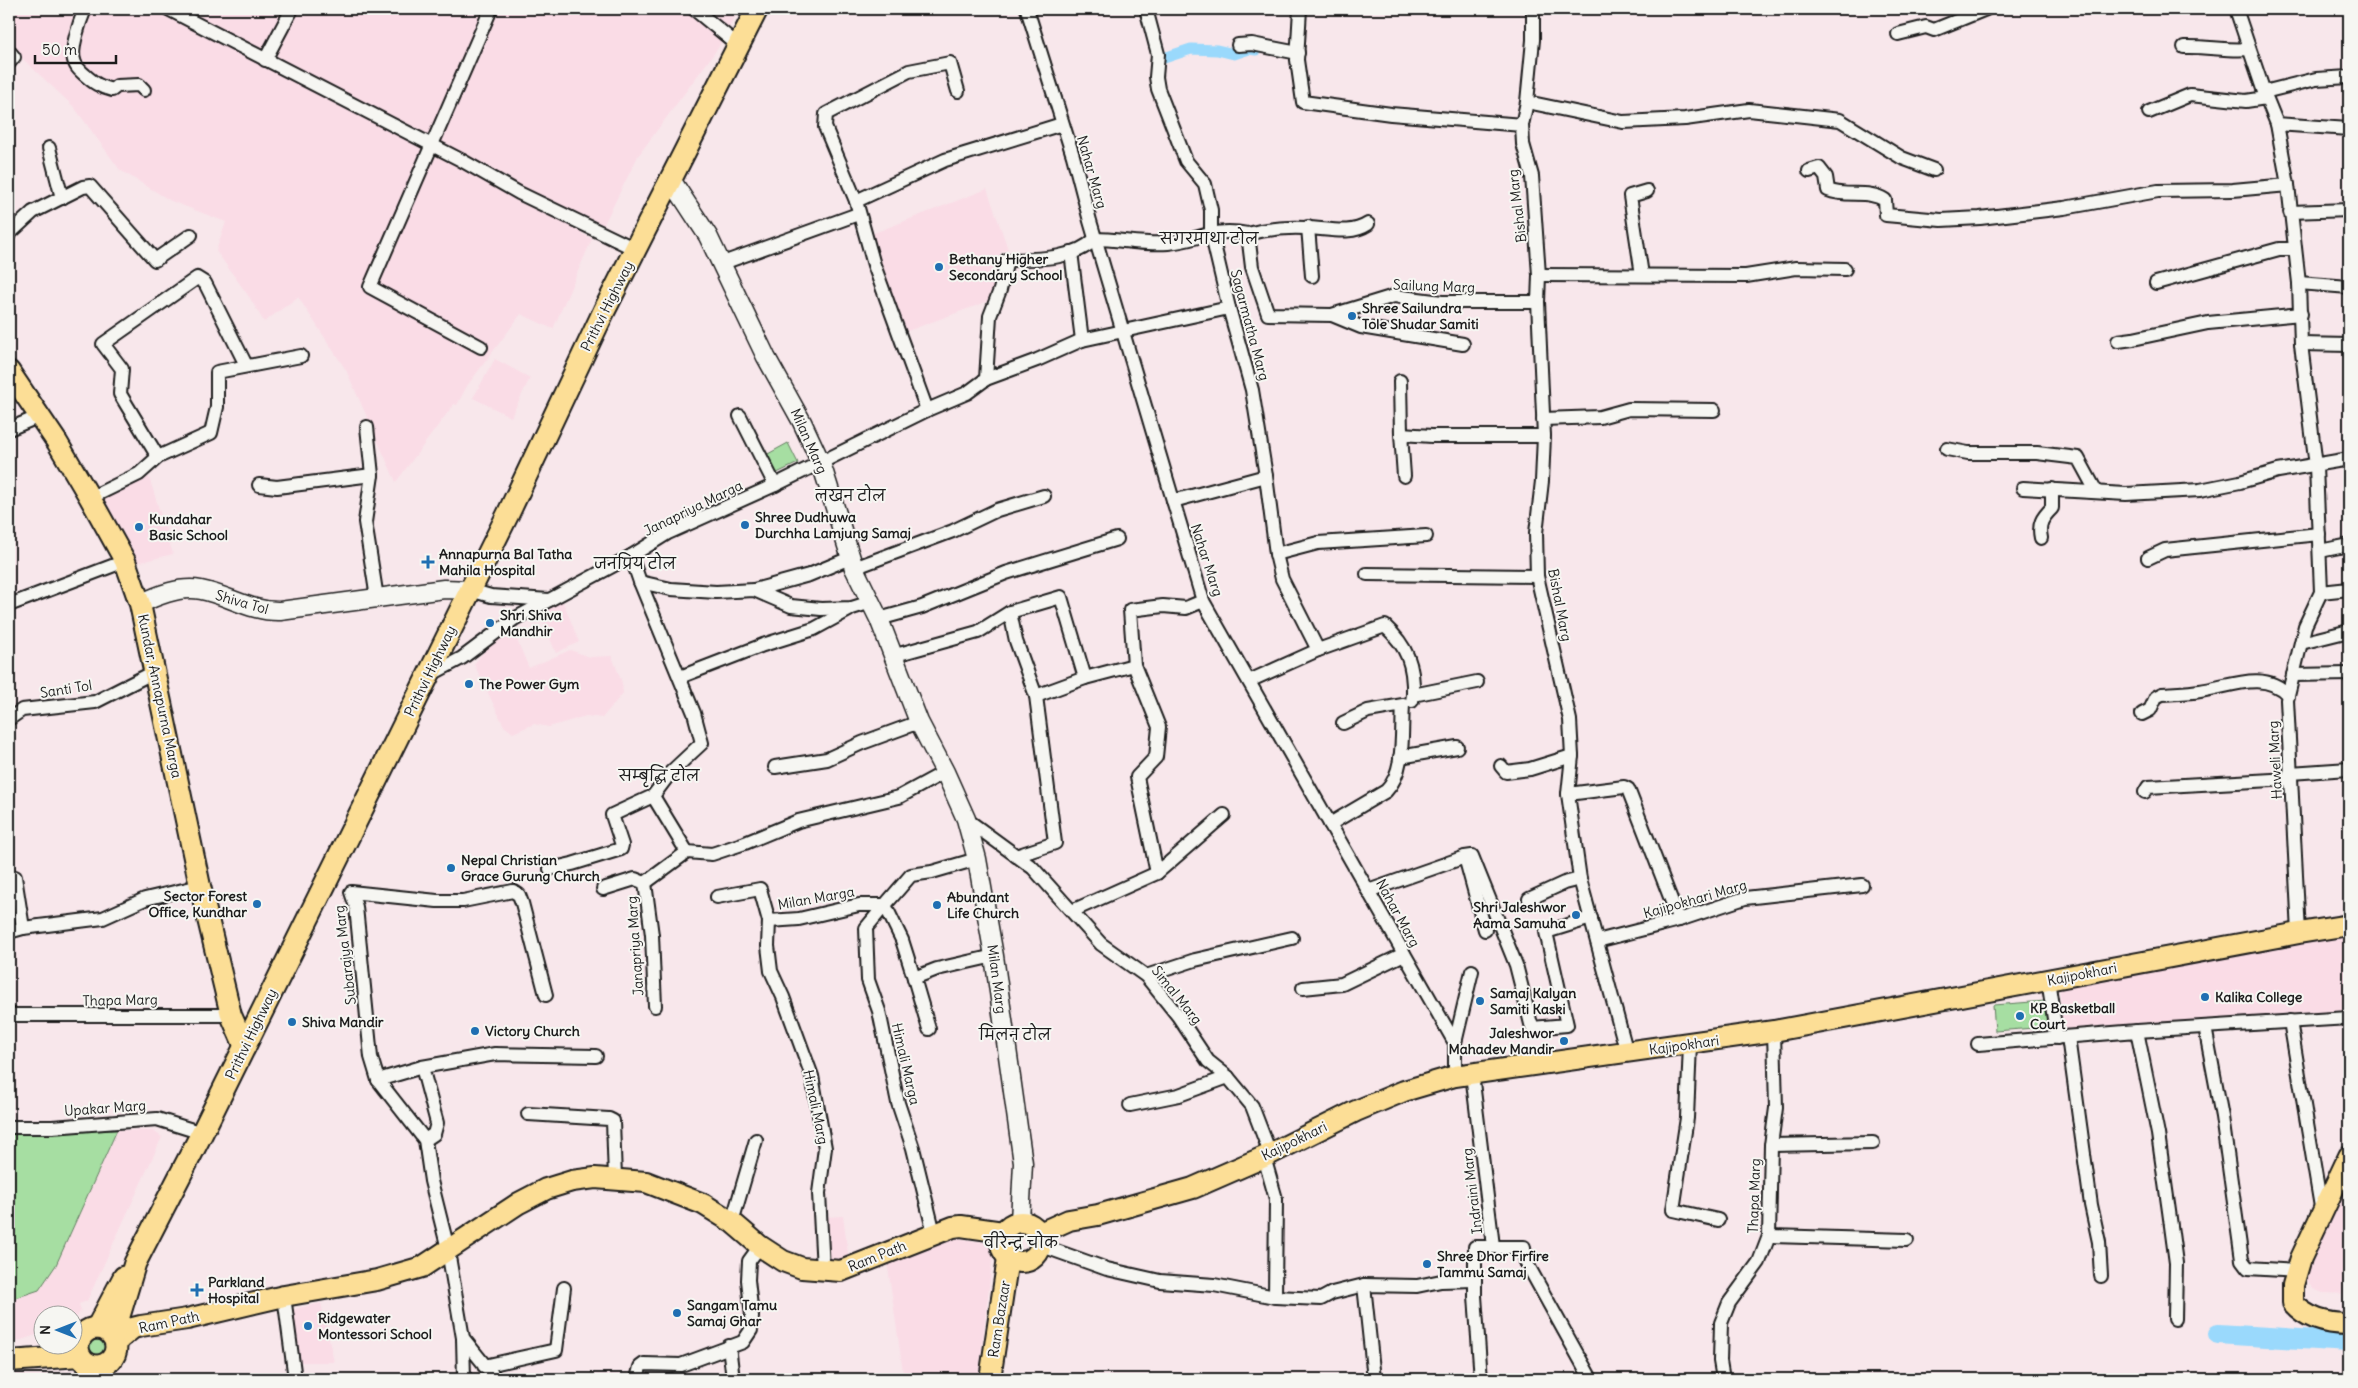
<svg xmlns="http://www.w3.org/2000/svg" width="2358" height="1388" viewBox="0 0 2358 1388" font-family="Delius,'Playpen Sans Deva',sans-serif">
<style>
.built{fill:#fadce6}
.green{fill:#a6dea2;stroke:#617d5f}
.lines{fill:none;stroke-linecap:round;stroke-linejoin:round}
.canal{stroke:#9ad9fc;stroke-width:11}
.river{stroke:#9ad9fc;stroke-width:20}
.minor-casing{stroke:#1c1c1c;stroke-width:16}
.secondary-casing{stroke:#1c1c1c;stroke-width:21}
.primary-casing{stroke:#1c1c1c;stroke-width:24}
.trunk-casing{stroke:#1c1c1c;stroke-width:25}
.minor{stroke:#f6f6f2;stroke-width:12}
.secondary{stroke:#f6f6f2;stroke-width:18}
.primary{stroke:#fcde96;stroke-width:20}
.trunk{stroke:#fcde96;stroke-width:21}
.poi-dot{fill:#1f6fb2;stroke:#f6f6f2;stroke-width:2}
.labels{text-anchor:middle;dominant-baseline:central;stroke-width:4;stroke-linejoin:round;paint-order:stroke}
.street-label{font-size:14px;fill:#1c1c1c;stroke:#f6f6f2}
.poi-label{font-size:14px;font-weight:bold;fill:#1c1c1c;stroke:#f6f6f2;text-anchor:start}
.neighbourhood-label{font-size:15px;fill:#1c1c1c;stroke:#f6f6f2}
</style>
<rect width="100%" height="100%" fill="#f8e7eb"/>
<filter id="ink" filterUnits="userSpaceOnUse"><feTurbulence type="fractalNoise" baseFrequency=".02" numOctaves="2"/><feDisplacementMap in="SourceGraphic" scale="10" xChannelSelector="R" yChannelSelector="G"/><feConvolveMatrix kernelMatrix="1 2 1 2 8 2 1 2 1" color-interpolation-filters="sRGB"/></filter>
<g filter="url(#ink)">
<g class="built">
<path d="M9,9H739L718,48L638,156L603,226L591,220L581,233L592,239L553,329L521,314L467,386L457,405L454,404L396,482L346,370L298,297L264,322L250,298L216,251L226,222L171,201L120,170L74,107L9,46Z"/>
<path d="M987,189L1008,249L1000,253L995,295L986,302L902,333L869,235Z"/>
<path d="M495,359L530,378L511,417L473,398Z"/>
<path d="M149,477L173,554L133,564L100,500Z"/>
<path d="M562,599L579,642L556,653L538,610Z"/>
<path d="M510,624L529,668L570,650L590,657L612,656L622,683L623,693L602,718L586,716L549,727L534,724L513,733L504,726L474,664L497,636Z"/>
<path d="M2349,933V1011L2063,1033L2059,983Z"/>
<path d="M117,1130L153,1131L162,1137L87,1301L79,1304L81,1310L74,1322L72,1316H42V1333L9,1344V1300L39,1290L56,1265Z"/>
<path d="M2349,1170V1294L2323,1293L2313,1289L2305,1276L2309,1254Z"/>
<path d="M843,1216L849,1260L826,1263L825,1217Z"/>
<path d="M944,1236L994,1244L979,1373L930,1379H904L887,1261Z"/>
<path d="M321,1303L334,1362H299L290,1310Z"/>
</g>
<g class="green">
<path d="M788,443L798,463L775,474L766,455Z"/>
<path d="M2045,1001L2047,1027L1995,1031L1993,1005Z"/>
<path d="M117,1130L56,1265L39,1290L9,1300V1134Z"/>
<circle cx="97" cy="1347" r="11"/>
</g>
<g class="lines">
<path class="canal" d="M1164,58L1191,49L1217,50L1234,54L1249,49L1256,50"/>
<path class="river" d="M2218,1334L2349,1342"/>
<g class="minor-casing">
<g id="minor">
<path d="M85,9C80,21 69,51 75,63C77,69 81,71 85,75C94,83 100,87 112,90L117,86L139,85L144,90"/>
<path d="M168,9L461,160L519,193L635,249"/>
<path d="M694,9L739,46"/>
<path d="M1027,9L1073,156L1090,221L1203,601L1455,1043V1076"/>
<path d="M1146,9L1158,54L1156,77L1158,89L1186,161L1205,184L1211,210V232L1229,308L1252,390L1266,476L1173,501"/>
<path d="M1300,9L1297,60L1303,102L1391,114L1522,125"/>
<path d="M1533,9V40L1527,102L1522,125L1523,144L1532,176L1539,275L1538,302L1544,436L1542,481L1536,533L1537,576L1570,720L1572,756L1568,794L1580,879L1627,1053"/>
<path d="M2236,9L2264,92L2277,124L2288,185L2299,283L2301,344L2316,466L2321,592L2305,626L2287,700L2299,933"/>
<path d="M1898,34L1926,27L1934,30L1986,9"/>
<path d="M1238,45L1252,44L1298,53"/>
<path d="M2184,47C2206,46 2227,51 2249,49"/>
<path d="M9,51L14,57L9,63"/>
<path d="M265,60L292,9"/>
<path d="M2264,92L2316,79L2349,77"/>
<path d="M1527,102L1623,122L1685,119L1749,110L1840,120L1902,158L1934,170"/>
<path d="M2149,112L2190,95L2246,101L2266,98"/>
<path d="M2277,124L2349,129"/>
<path d="M49,148L62,198"/>
<path d="M1809,171L1819,168L1826,177L1828,190C1846,198 1868,189 1885,200L1886,215L1941,220L1980,218L2064,208L2158,191L2233,190L2288,185"/>
<path d="M856,201L945,160L1062,124"/>
<path d="M2290,212L2349,210"/>
<path d="M1308,227L1312,276"/>
<path d="M9,234L33,212L83,187L90,186L155,260L191,235"/>
<path d="M1248,234C1266,229 1287,227 1306,228C1326,228 1350,236 1368,224"/>
<path d="M1095,239C1119,239 1144,245 1168,243C1200,240 1213,227 1248,234L1252,267L1268,314L1332,315L1394,296L1442,302H1538"/>
<path d="M1071,252L1082,340L1229,308"/>
<path d="M720,264L858,214"/>
<path d="M1539,275L1746,276L1796,268L1845,269"/>
<path d="M1642,275L1630,196L1647,191"/>
<path d="M2156,283L2279,249H2294"/>
<path d="M2299,283L2349,287"/>
<path d="M1332,315L1361,327L1463,344"/>
<path d="M2118,341L2133,339L2208,323L2301,314"/>
<path d="M2301,344L2349,345"/>
<path d="M481,347L370,287L491,9"/>
<path d="M986,379L1037,360L1082,340"/>
<path d="M1400,381L1401,434"/>
<path d="M927,410L874,265L856,201L825,127L826,114L909,71L950,63L958,91"/>
<path d="M740,416L775,485"/>
<path d="M1543,419L1600,417L1629,409L1714,410"/>
<path d="M367,427L372,475L365,522L377,598"/>
<path d="M9,429L40,416"/>
<path d="M1947,449L1968,453H2037L2078,458L2096,491"/>
<path d="M158,457L120,394L122,369L103,344L197,278L205,283L246,365"/>
<path d="M1266,476L1276,554L1318,543L1426,536"/>
<path d="M1404,476L1401,434L1432,436H1544"/>
<path d="M259,485L277,487L372,475"/>
<path d="M2023,488L2126,494L2200,490L2240,482L2278,471L2349,459"/>
<path d="M90,498L139,474L158,457L211,433L217,407V372L301,356"/>
<path d="M2041,538C2038,524 2042,518 2052,508V489"/>
<path d="M2320,551L2349,545"/>
<path d="M631,556L640,582L671,589L716,592L754,590L791,606L821,609L852,608L871,602"/>
<path d="M2148,558L2165,550L2319,534"/>
<path d="M854,568L953,531L997,510L1044,496"/>
<path d="M1367,574L1537,576"/>
<path d="M470,590L491,596L549,600"/>
<path d="M754,590L809,575L850,558"/>
<path d="M2321,592L2349,589"/>
<path d="M9,605L125,561"/>
<path d="M1010,612L1016,641L1036,696L1085,678L1134,665"/>
<path d="M879,619L922,607L1006,573L1117,539"/>
<path d="M2301,643L2349,631"/>
<path d="M1318,650L1385,626C1407,646 1414,665 1413,695"/>
<path d="M892,656L978,632L1010,612L1061,597L1085,678"/>
<path d="M430,675L462,658L514,619L631,556L668,533L775,485L927,410L967,393L986,379L990,316L1000,290L1007,260C1036,259 1074,260 1095,239"/>
<path d="M2293,675L2349,674"/>
<path d="M680,677L763,645L814,629L849,610"/>
<path d="M1249,681L1318,650L1282,579L1276,554"/>
<path d="M1412,701L1413,695L1477,682"/>
<path d="M2142,714L2150,710L2156,697L2162,694C2175,693 2188,693 2200,691C2229,687 2265,669 2288,695"/>
<path d="M9,719L22,710L95,702L154,672"/>
<path d="M1400,757L1457,747"/>
<path d="M1501,766L1506,772L1530,769L1572,756"/>
<path d="M775,767L827,759L862,743L919,722"/>
<path d="M2290,773L2349,769"/>
<path d="M2145,792L2148,787L2290,779"/>
<path d="M1568,794L1624,787L1628,789L1679,920"/>
<path d="M653,796L687,852L712,854L745,843L798,821L899,797L945,772"/>
<path d="M966,819L1033,868L1101,944L1146,976L1178,1016L1208,1061L1228,1077L1252,1106L1270,1153"/>
<path d="M1330,824L1386,791C1406,771 1401,731 1403,705L1368,711L1343,723"/>
<path d="M1016,856L1055,843L1036,696"/>
<path d="M1465,857L1472,856L1516,965L1532,1028L1567,1025L1546,932L1591,918"/>
<path d="M550,869L572,864L621,849L622,845L612,815L653,796L671,772L702,743L694,713L640,582"/>
<path d="M1157,873L1137,777L1156,757L1159,727L1134,665L1130,610L1163,606L1186,608L1203,601"/>
<path d="M9,875L15,877L23,928"/>
<path d="M645,883L652,935L655,1006"/>
<path d="M645,883L687,852"/>
<path d="M603,889L635,879L645,883"/>
<path d="M1368,891L1465,857L1485,930"/>
<path d="M717,897L760,889L769,921L768,946L771,971L783,997L812,1076L825,1148L819,1193L823,1270"/>
<path d="M1529,899L1564,883L1580,879"/>
<path d="M1072,911L1157,873L1224,815"/>
<path d="M769,921L799,919L859,905H885L911,875L932,872L977,859"/>
<path d="M9,932L23,928L103,918L145,899L200,886"/>
<path d="M1597,941L1679,920L1745,898L1862,885"/>
<path d="M1146,976L1195,960L1292,938"/>
<path d="M914,978L902,940L885,905L866,928L868,980L879,1011L898,1103L913,1148L934,1233"/>
<path d="M2048,980L2057,1038"/>
<path d="M1303,988L1342,984L1404,954"/>
<path d="M9,1015H231"/>
<path d="M2290,1021L2322,1213"/>
<path d="M2205,1027L2222,1117L2242,1260L2248,1268L2297,1271"/>
<path d="M929,1029L914,978L937,969L994,956"/>
<path d="M2137,1031L2349,1018"/>
<path d="M2068,1037L2091,1205L2099,1242L2101,1276"/>
<path d="M1455,1043L1472,971"/>
<path d="M1690,1044L1687,1118L1673,1210L1718,1220"/>
<path d="M1978,1044L2137,1031L2158,1134L2169,1211L2176,1263L2175,1319"/>
<path d="M422,1067L437,1123L434,1134L425,1140"/>
<path d="M1472,1074L1493,1246"/>
<path d="M378,1080L422,1067L495,1054L596,1056"/>
<path d="M1130,1105L1179,1095L1228,1077"/>
<path d="M528,1114L609,1119L613,1121L615,1178"/>
<path d="M9,1127H52L157,1119L202,1133"/>
<path d="M1771,1145L1873,1143"/>
<path d="M1264,1157L1276,1199L1275,1297"/>
<path d="M732,1222L756,1140"/>
<path d="M1769,1236L1907,1240"/>
<path d="M1041,1249L1048,1248L1107,1269L1160,1281L1214,1285L1275,1297L1321,1299L1332,1293L1364,1285L1417,1286L1441,1281L1474,1280"/>
<path d="M1364,1285L1374,1379"/>
<path d="M284,1296L295,1379"/>
<path d="M463,1338L464,1379"/>
<path d="M729,1346L733,1379"/>
<path d="M484,1366L556,1350L564,1288"/>
<path d="M496,1379L463,1338L447,1245L431,1181L425,1140L378,1080L371,1057L356,907L351,892L437,901H463L513,891L519,895L522,903L546,995"/>
<path d="M637,1379L640,1367L644,1364L681,1365L743,1342L751,1330L752,1316L748,1280L749,1261L760,1246"/>
<path d="M1481,1379L1475,1296V1247H1524L1526,1262L1591,1379"/>
<path d="M1723,1379L1720,1361L1721,1323L1729,1303L1759,1262L1769,1236L1771,1145L1776,1108L1774,1031"/>
</g>
</g>
<g class="secondary-casing">
<g id="secondary">
<path d="M670,178L708,236L766,357L802,422L821,463L854,568L879,619L919,722L945,772L966,819L977,859L994,956L1023,1163L1020,1221"/>
<path d="M140,604C158,595 180,586 201,590C228,595 251,612 280,611L444,589L470,590"/>
</g>
</g>
<g class="primary-casing">
<g id="primary">
<path d="M9,371L57,442L90,498L125,561L140,604L200,886L231,1015L245,1047"/>
<path d="M2349,1156L2301,1258L2293,1285V1303C2307,1319 2329,1324 2349,1324"/>
<circle cx="1021" cy="1242" r="20"/>
<path d="M1040,1233L1069,1220L1098,1215L1193,1188L1264,1157L1356,1111L1404,1091L1455,1076L1774,1031L2299,933L2349,925"/>
<path d="M72,1341L80,1338"/>
<path d="M116,1342L133,1328L141,1326L187,1319L284,1296L377,1280L422,1267L519,1203L546,1189L572,1181L595,1178L646,1182L703,1204L732,1222L760,1246L783,1261L802,1268L841,1271L953,1227L961,1226L1003,1232"/>
<path d="M9,1361L80,1356"/>
<path d="M990,1379L1008,1258"/>
</g>
</g>
<g class="trunk-casing">
<g id="trunk">
<circle cx="97" cy="1347" r="19"/>
<path d="M97,1328L124,1277"/>
<path d="M113,1336L135,1263L202,1133L508,514L604,311L757,9"/>
</g>
</g>
<use href="#minor" class="minor"/>
<use href="#secondary" class="secondary"/>
<use href="#primary" class="primary"/>
<use href="#trunk" class="trunk"/>
</g>
</g>
<g class="poi-dot">
<circle cx="939" cy="267" r="5"/>
<circle cx="1352" cy="316" r="5"/>
<circle cx="745" cy="525" r="5"/>
<circle cx="139" cy="527" r="5"/>
<path d="M425.5 554.5h5v5h5v5h-5v5h-5v-5h-5v-5h5z"/>
<circle cx="490" cy="623" r="5"/>
<circle cx="469" cy="684" r="5"/>
<circle cx="451" cy="868" r="5"/>
<circle cx="257" cy="904" r="5"/>
<circle cx="937" cy="905" r="5"/>
<circle cx="1576" cy="915" r="5"/>
<circle cx="2205" cy="997" r="5"/>
<circle cx="1480" cy="1001" r="5"/>
<circle cx="2020" cy="1016" r="5"/>
<circle cx="292" cy="1022" r="5"/>
<circle cx="475" cy="1031" r="5"/>
<circle cx="1564" cy="1041" r="5"/>
<circle cx="1427" cy="1264" r="5"/>
<path d="M194.5 1282.5h5v5h5v5h-5v5h-5v-5h-5v-5h5z"/>
<circle cx="677" cy="1313" r="5"/>
<circle cx="308" cy="1326" r="5"/>
</g>
<g class="labels">
<g class="street-label">
<text transform="translate(1092 172) rotate(74)">Nahar Marg</text>
<text transform="translate(1517 206) rotate(-97)">Bishal Marg</text>
<text transform="translate(1434 286) rotate(2)">Sailung Marg</text>
<text transform="translate(607 306) rotate(-63)">Prithvi Highway</text>
<text transform="translate(1250 325) rotate(75)">Sagarmatha Marg</text>
<text transform="translate(809 441) rotate(66)">Milan Marg</text>
<text transform="translate(693 508) rotate(-26)">Janapriya Marga</text>
<text transform="translate(1207 560) rotate(72)">Nahar Marg</text>
<text transform="translate(242 602) rotate(16)">Shiva Tol</text>
<text transform="translate(1560 605) rotate(79)">Bishal Marg</text>
<text transform="translate(430 671) rotate(-64)">Prithvi Highway</text>
<text transform="translate(66 689) rotate(-9)">Santi Tol</text>
<text transform="translate(160 696) rotate(78)">Kundar, Annapurna Marga</text>
<text transform="translate(2275 760) rotate(-93)">Haweli Marg</text>
<text transform="translate(816 898) rotate(-10)">Milan Marga</text>
<text transform="translate(1695 899) rotate(-16)">Kajipokhari Marg</text>
<text transform="translate(1398 913) rotate(61)">Nahar Marg</text>
<text transform="translate(635 946) rotate(-94)">Janapriya Marg</text>
<text transform="translate(345 955) rotate(-97)">Subarajya Marg</text>
<text transform="translate(2082 974) rotate(-11)">Kajipokhari</text>
<text transform="translate(997 979) rotate(82)">Milan Marg</text>
<text transform="translate(1177 995) rotate(51)">Simal Marg</text>
<text transform="translate(120 1000) rotate(-1)">Thapa Marg</text>
<text transform="translate(251 1034) rotate(-64)">Prithvi Highway</text>
<text transform="translate(1684 1045) rotate(-8)">Kajipokhari</text>
<text transform="translate(906 1064) rotate(77)">Himali Marga</text>
<text transform="translate(816 1107) rotate(78)">Himali Marg</text>
<text transform="translate(105 1108) rotate(-4)">Upakar Marg</text>
<text transform="translate(1294 1141) rotate(-26)">Kajipokhari</text>
<text transform="translate(1472 1191) rotate(-97)">Indraini Marg</text>
<text transform="translate(1754 1196) rotate(-88)">Thapa Marg</text>
<text transform="translate(877 1256) rotate(-22)">Ram Path</text>
<text transform="translate(999 1319) rotate(-81)">Ram Bazaar</text>
<text transform="translate(169 1322) rotate(-12)">Ram Path</text>
</g>
<g class="poi-label">
<text x="949" y="259">Bethany Higher<tspan x="949" dy="16">Secondary School</tspan></text>
<text x="1362" y="308">Shree Sailundra<tspan x="1362" dy="16">Tole Shudar Samiti</tspan></text>
<text x="755" y="517">Shree Dudhuwa<tspan x="755" dy="16">Durchha Lamjung Samaj</tspan></text>
<text x="149" y="519">Kundahar<tspan x="149" dy="16">Basic School</tspan></text>
<text x="439" y="554">Annapurna Bal Tatha<tspan x="439" dy="16">Mahila Hospital</tspan></text>
<text x="500" y="615">Shri Shiva<tspan x="500" dy="16">Mandhir</tspan></text>
<text x="479" y="684">The Power Gym</text>
<text x="461" y="860">Nepal Christian<tspan x="461" dy="16">Grace Gurung Church</tspan></text>
<text x="247" y="896" text-anchor="end">Sector Forest<tspan x="247" dy="16">Office, Kundhar</tspan></text>
<text x="947" y="897">Abundant<tspan x="947" dy="16">Life Church</tspan></text>
<text x="1566" y="907" text-anchor="end">Shri Jaleshwor<tspan x="1566" dy="16">Aama Samuha</tspan></text>
<text x="1490" y="993">Samaj Kalyan<tspan x="1490" dy="16">Samiti Kaski</tspan></text>
<text x="2215" y="997">Kalika College</text>
<text x="2030" y="1008">KP Basketball<tspan x="2030" dy="16">Court</tspan></text>
<text x="302" y="1022">Shiva Mandir</text>
<text x="485" y="1031">Victory Church</text>
<text x="1554" y="1033" text-anchor="end">Jaleshwor<tspan x="1554" dy="16">Mahadev Mandir</tspan></text>
<text x="1437" y="1256">Shree Dhor Firfire<tspan x="1437" dy="16">Tammu Samaj</tspan></text>
<text x="208" y="1282">Parkland<tspan x="208" dy="16">Hospital</tspan></text>
<text x="687" y="1305">Sangam Tamu<tspan x="687" dy="16">Samaj Ghar</tspan></text>
<text x="318" y="1318">Ridgewater<tspan x="318" dy="16">Montessori School</tspan></text>
</g>
<g class="neighbourhood-label">
<text x="1209" y="238">सगरमाथा टोल</text>
<text x="850" y="495">लखन टोल</text>
<text x="635" y="563">जनप्रिय टोल</text>
<text x="659" y="775">सम्बृद्धि टोल</text>
<text x="1015" y="1034">मिलन टोल</text>
<text x="1021" y="1242">वीरेन्द्र चोक</text>
</g>
</g>
<rect width="2358" height="1388" fill="none" stroke="#f6f6f2" stroke-width="30"/>
<rect x="15" y="15" width="2328" height="1358" fill="none" stroke="#1c1c1c" stroke-width="2" filter="url(#ink)"/>
<g transform="translate(58 1330) rotate(270)"><circle r="24" fill="#f6f6f2" stroke="#9f9f9c"/>
<path d="M0-4L9 19L0 12L-9 19Z" fill="#1f6fb2"/>
<text y="-8" font-size="14" font-weight="bold" text-anchor="middle" fill="#1c1c1c">N</text>
</g>
<path d="M35 55v8h81v-8" fill="none" stroke="#1c1c1c" stroke-width="2.5"/>
<text x="42" y="55" font-size="15" fill="#1c1c1c" stroke="#f6f6f2" stroke-width="4" paint-order="stroke">50 m</text>
</svg>
